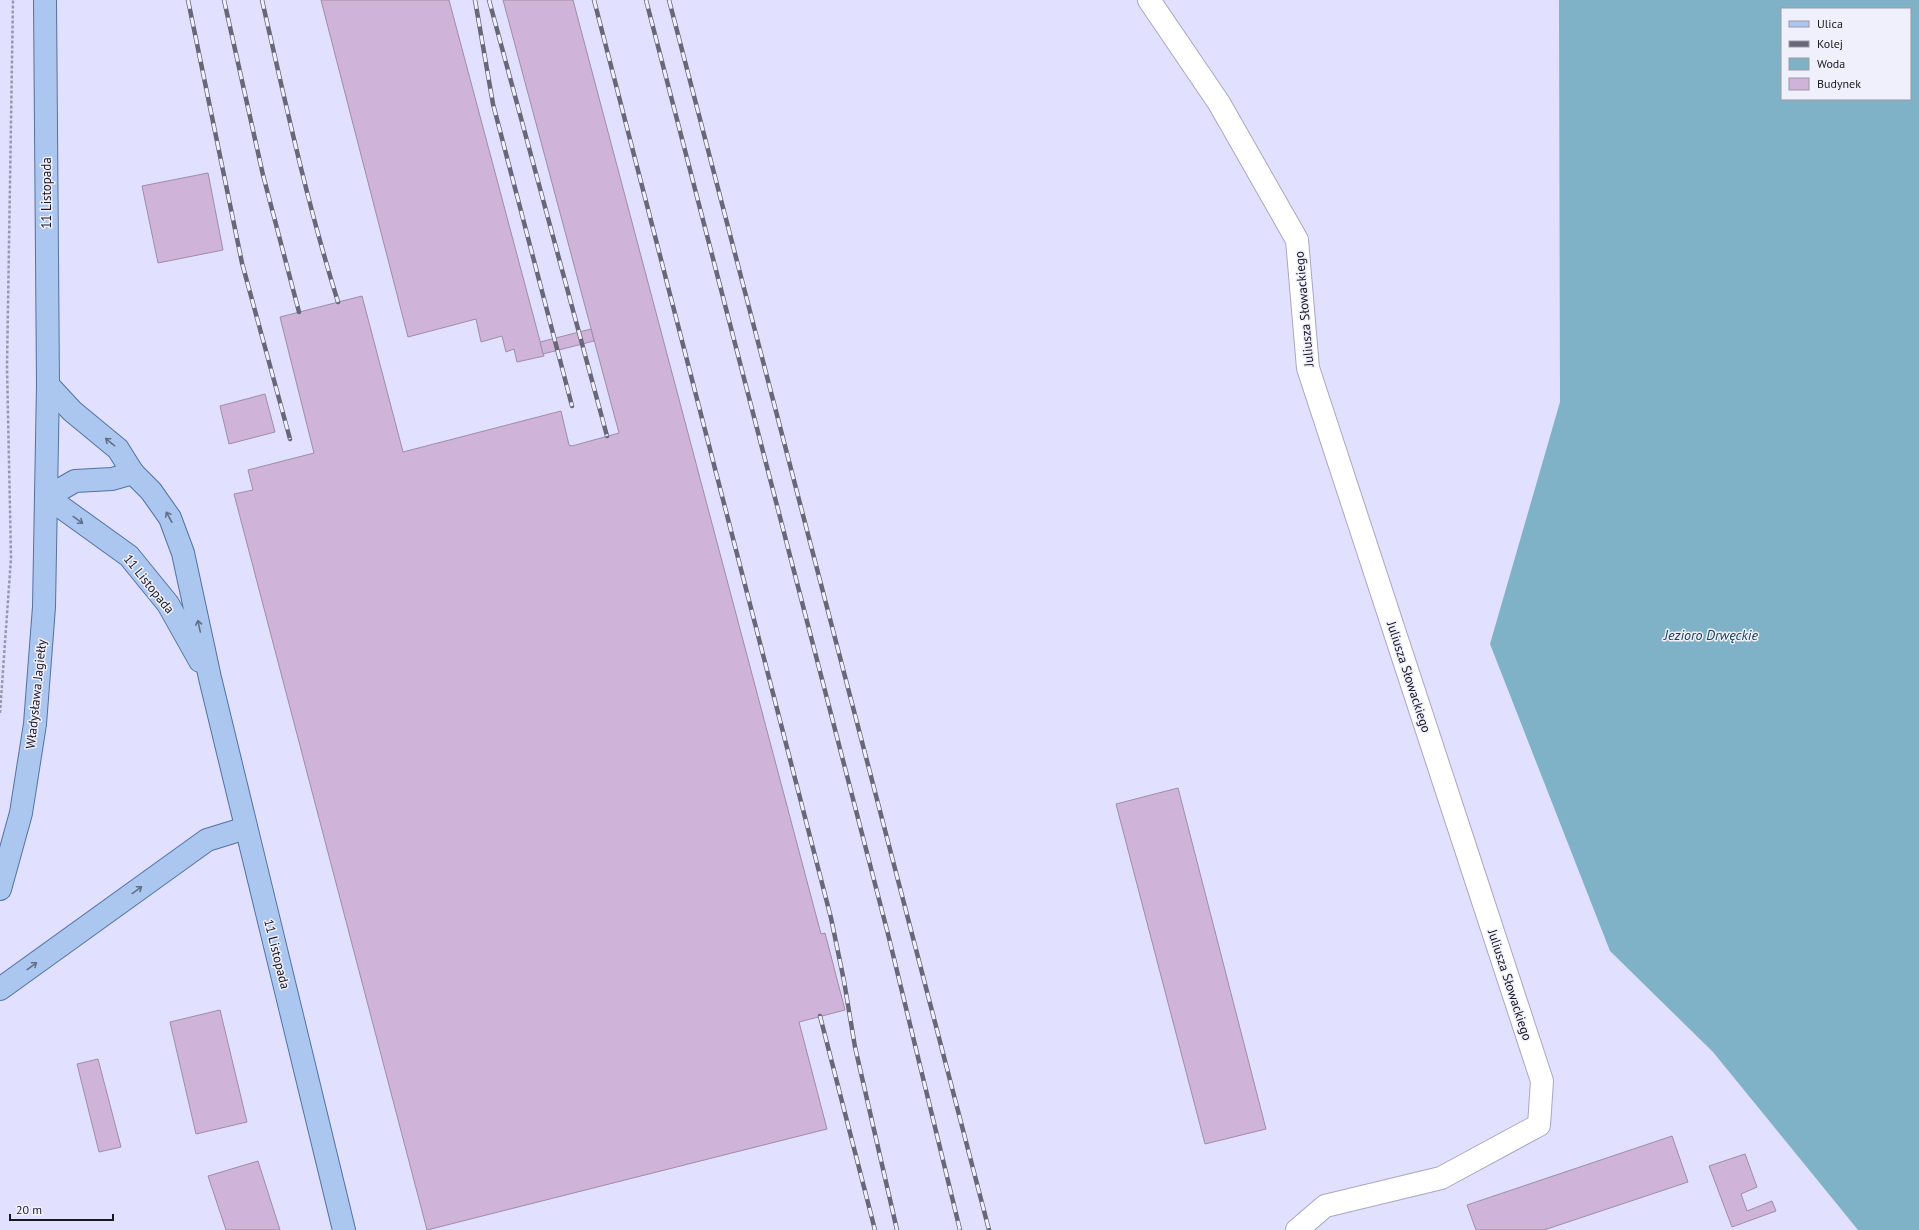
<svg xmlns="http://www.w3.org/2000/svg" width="1919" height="1230" viewBox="0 0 1919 1230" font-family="'PT Sans',sans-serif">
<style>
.water{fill:#80b2c7;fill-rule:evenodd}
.building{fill:#d0b3d8;stroke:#9f8da5}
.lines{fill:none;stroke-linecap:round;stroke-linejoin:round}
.minor-casing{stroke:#a8a7c3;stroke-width:24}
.major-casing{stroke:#5372a1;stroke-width:24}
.path{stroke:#9797ad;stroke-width:2.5;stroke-dasharray:3 2;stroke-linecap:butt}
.minor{stroke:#fff;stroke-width:22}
.major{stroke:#abc7ef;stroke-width:22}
.rail-casing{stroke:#686779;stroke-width:4.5}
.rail{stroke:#f0effc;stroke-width:3;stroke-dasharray:9;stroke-linecap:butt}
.oneway{stroke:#627088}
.labels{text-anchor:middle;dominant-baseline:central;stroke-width:3;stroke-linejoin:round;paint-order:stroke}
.street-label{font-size:13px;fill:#181822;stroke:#f0effc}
.water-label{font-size:14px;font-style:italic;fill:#164151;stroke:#f0effc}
</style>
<rect width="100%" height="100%" fill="#e1e0fe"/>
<path class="water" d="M1559,0H1919V1230H1858L1713,1052L1610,951L1490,644L1560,402ZM1782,9H1910V99H1782Z"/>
<g class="building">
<path d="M321,0H449L544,356L517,362L514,349L506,352L502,336L481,342L476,319L408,337Z"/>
<path d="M503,0H573L821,934L825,933L845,1010L799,1022L827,1129L427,1230L234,494L253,490L248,470L314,453L280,317L362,296L403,452L561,411L569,445L572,446L619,433Z"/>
<path d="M208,173L223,250L158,263L142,186Z"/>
<path d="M591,329L594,341L543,354L540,342Z"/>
<path d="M265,394L275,432L229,444L220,406Z"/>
<path d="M1178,788L1266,1129L1205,1144L1116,804Z"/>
<path d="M220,1010L247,1122L196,1134L170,1022Z"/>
<path d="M98,1059L121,1147L99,1152L77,1064Z"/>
<path d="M1672,1136L1688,1182L1544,1230H1476L1467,1205Z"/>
<path d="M1745,1154L1757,1187L1741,1194L1747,1211L1772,1201L1776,1211L1732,1227L1709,1166Z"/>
<path d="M258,1161L280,1230H226L208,1176Z"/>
</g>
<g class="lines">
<g class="minor-casing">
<path id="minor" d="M1149,0L1219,103L1297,240L1308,368L1542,1081L1539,1125L1441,1178L1325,1206L1297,1230"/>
</g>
<g class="major-casing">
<g id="major">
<path d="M48,385L72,411L118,449L133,473L151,491L170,518L183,553L210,678L344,1230"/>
<path d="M47,497L129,556L168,604L200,661"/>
<path d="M47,497L75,481L112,479L133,473"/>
<path d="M0,889L21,813L35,724L44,607L48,385L45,0"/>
<path d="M0,989L207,840L246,828"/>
</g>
</g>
<path class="path" d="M0,713L11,558L7,366L13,0"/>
<use href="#minor" class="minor"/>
<use href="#major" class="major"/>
<g class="rail-casing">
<g id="rail">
<path d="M188,0L242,263L290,439"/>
<path d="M224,0L263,175L299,312"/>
<path d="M262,0C285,101 307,203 338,302"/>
<path d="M475,0L493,104L572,406"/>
<path d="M489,0L607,436"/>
<path d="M594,0L831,918L844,981L855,1047L897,1230"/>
<path d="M646,0L888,934L960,1230"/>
<path d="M669,0L989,1230"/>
<path d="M820,1016L875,1230"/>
</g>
</g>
<use href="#rail" class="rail"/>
</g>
<defs><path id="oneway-shaft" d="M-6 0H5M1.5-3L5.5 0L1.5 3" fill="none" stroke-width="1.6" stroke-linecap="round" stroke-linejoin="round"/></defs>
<g class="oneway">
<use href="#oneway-shaft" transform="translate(110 442) rotate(-141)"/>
<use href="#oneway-shaft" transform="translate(169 517) rotate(-119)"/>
<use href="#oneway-shaft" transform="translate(78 520) rotate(36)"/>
<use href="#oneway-shaft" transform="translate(199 626) rotate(-102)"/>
<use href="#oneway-shaft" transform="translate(137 890) rotate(-36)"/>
<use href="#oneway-shaft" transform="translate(32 966) rotate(-36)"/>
</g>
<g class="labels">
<g class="street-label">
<text transform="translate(46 193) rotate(-90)">11 Listopada</text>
<text transform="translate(1304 309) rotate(-95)">Juliusza Słowackiego</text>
<text transform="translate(149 584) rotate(51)">11 Listopada</text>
<text transform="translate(1409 677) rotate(72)">Juliusza Słowackiego</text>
<text transform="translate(36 694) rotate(-84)">Władysława Jagiełły</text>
<text transform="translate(277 954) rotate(76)">11 Listopada</text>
<text transform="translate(1510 985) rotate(72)">Juliusza Słowackiego</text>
</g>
<g class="water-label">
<text x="1711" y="635">Jezioro Drwęckie</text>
</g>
</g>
<rect x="1781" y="8" width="130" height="92" fill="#f0effc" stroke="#9a99a5"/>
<rect x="1789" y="21" width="20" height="6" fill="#abc7ef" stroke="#9a99a5"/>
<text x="1817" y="28" font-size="12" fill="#181822">Ulica</text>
<rect x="1789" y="41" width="20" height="6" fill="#686779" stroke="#9a99a5"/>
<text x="1817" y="48" font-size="12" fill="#181822">Kolej</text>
<rect x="1789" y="58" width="20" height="12" fill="#80b2c7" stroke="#9a99a5"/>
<text x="1817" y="68" font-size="12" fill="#181822">Woda</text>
<rect x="1789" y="78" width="20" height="12" fill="#d0b3d8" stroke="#9a99a5"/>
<text x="1817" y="88" font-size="12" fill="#181822">Budynek</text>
<path d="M10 1214v6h103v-6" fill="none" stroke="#181822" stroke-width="2"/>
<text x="16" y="1214" font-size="12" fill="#181822" stroke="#f0effc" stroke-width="3" paint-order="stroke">20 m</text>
</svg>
